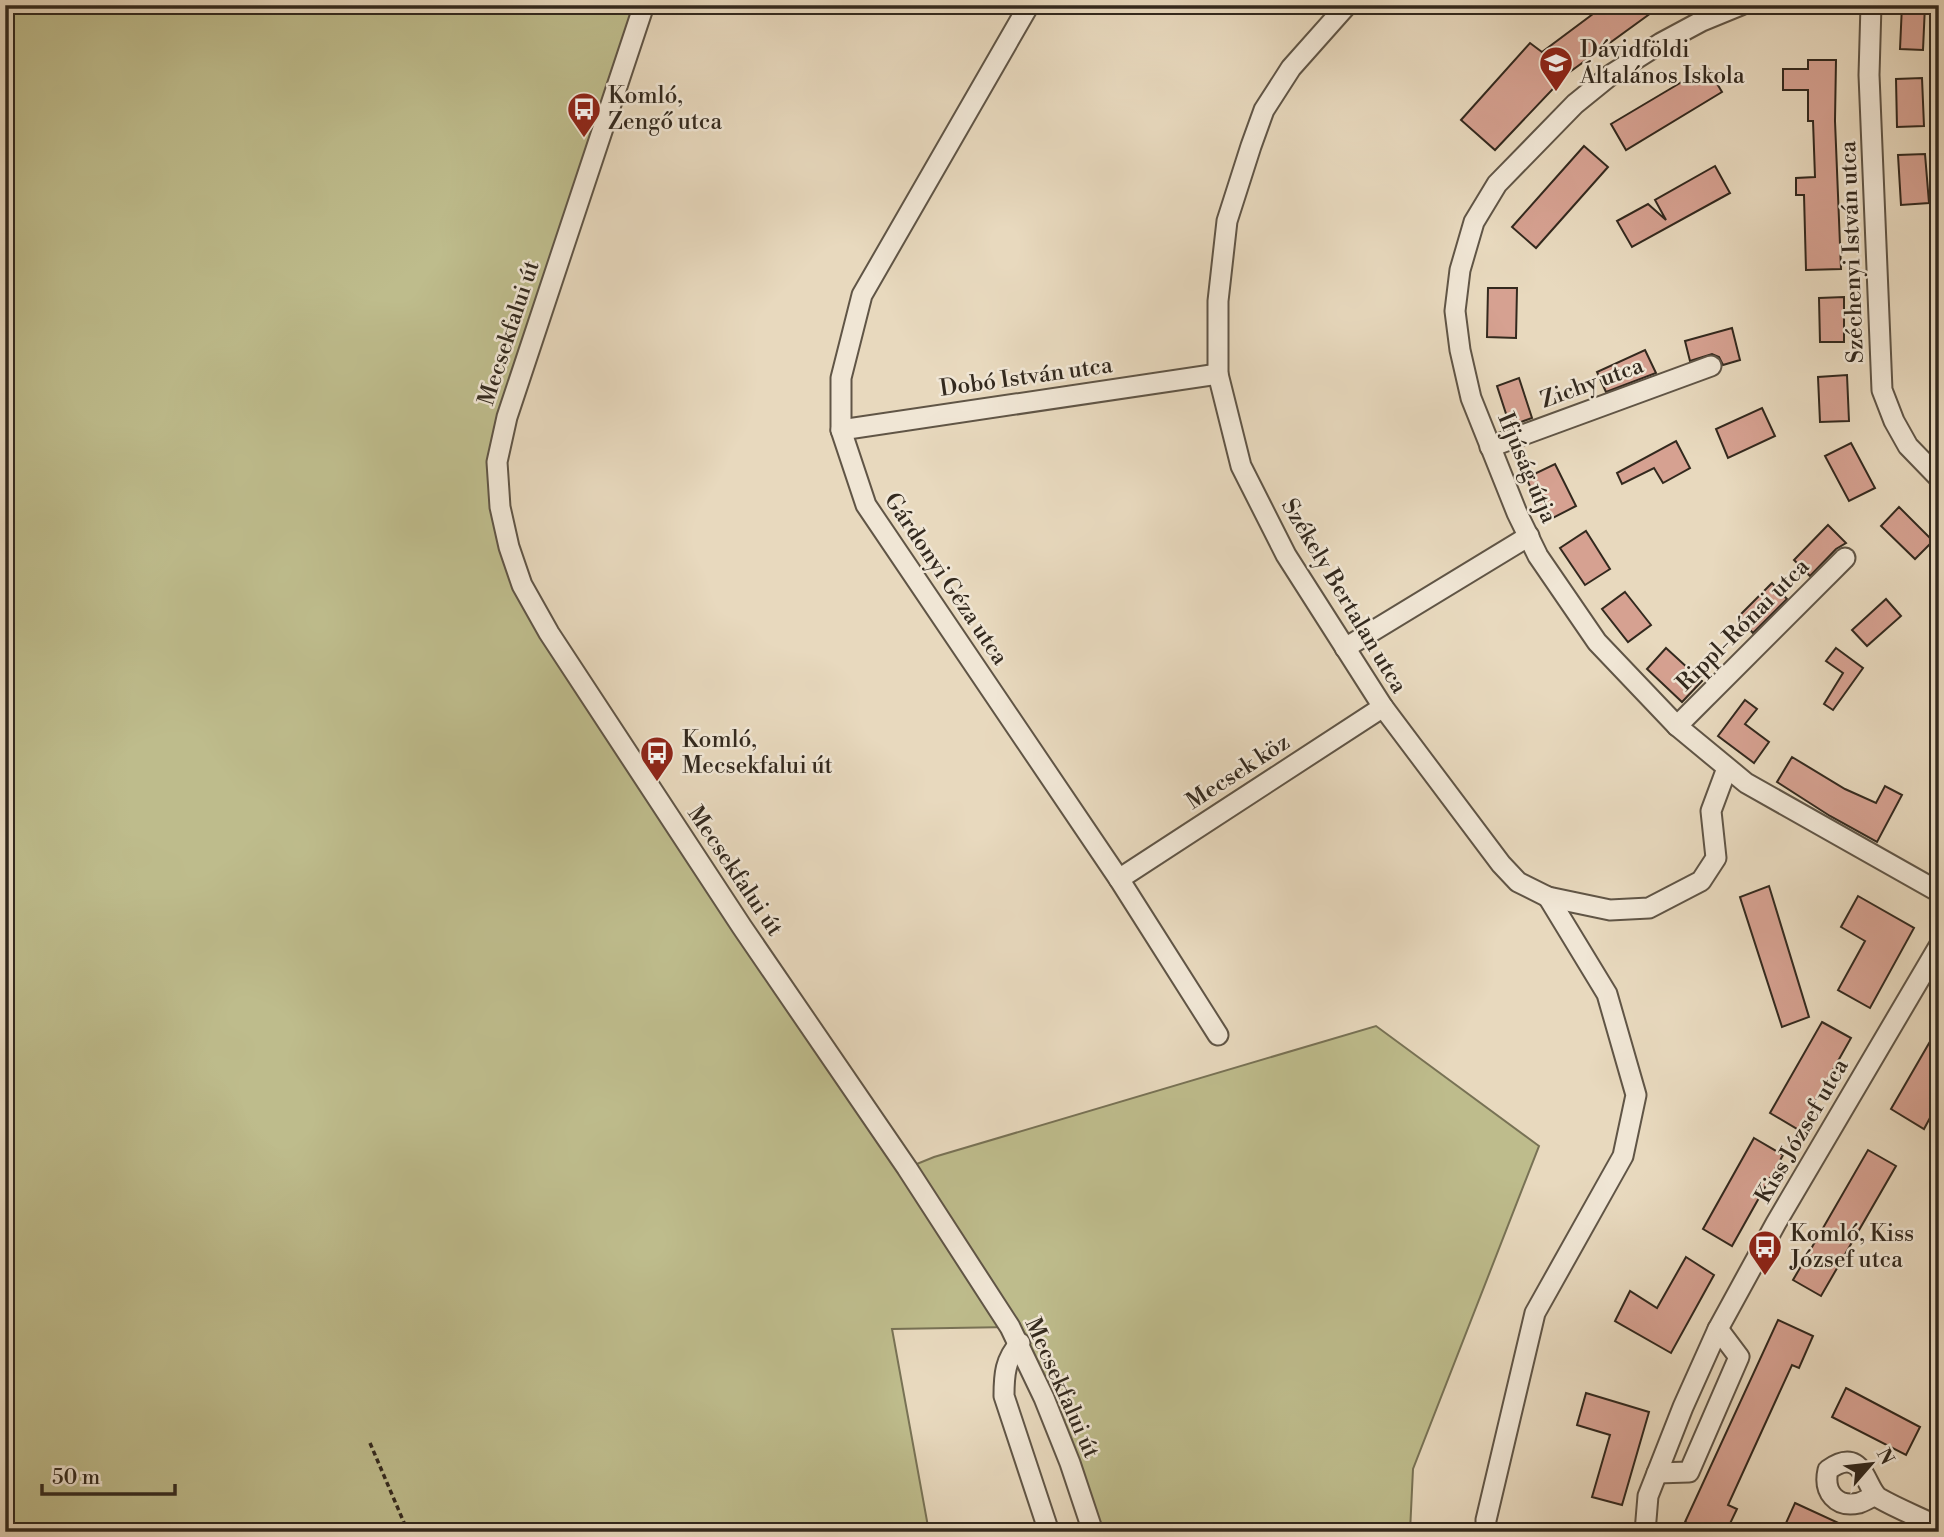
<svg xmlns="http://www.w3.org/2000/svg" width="1944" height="1537" viewBox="0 0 1944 1537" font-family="'Libre Bodoni',serif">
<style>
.green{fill:#bebc8c;stroke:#787255;stroke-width:2}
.building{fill:#d6a191;stroke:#33291e;stroke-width:2}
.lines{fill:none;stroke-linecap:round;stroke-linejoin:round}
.minor-casing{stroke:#605546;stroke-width:23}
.path{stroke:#33291e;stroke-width:3.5;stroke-dasharray:5 3.5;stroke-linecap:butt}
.minor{stroke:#f0e6d5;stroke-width:19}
.labels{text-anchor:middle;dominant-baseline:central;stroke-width:5;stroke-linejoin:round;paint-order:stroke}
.poi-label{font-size:23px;fill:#33291e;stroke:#f0e6d5;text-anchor:start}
.street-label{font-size:23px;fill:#33291e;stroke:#f0e6d5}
</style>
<rect width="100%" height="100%" fill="#e8d9be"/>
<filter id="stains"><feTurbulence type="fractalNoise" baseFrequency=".00286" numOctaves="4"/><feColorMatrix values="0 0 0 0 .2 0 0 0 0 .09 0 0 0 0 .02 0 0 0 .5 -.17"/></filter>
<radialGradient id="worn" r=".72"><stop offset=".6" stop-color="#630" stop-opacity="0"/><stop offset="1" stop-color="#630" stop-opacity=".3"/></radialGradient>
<path class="green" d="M5,5H644L497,462L522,585L907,1168L934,1157L1376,1026L1539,1146L1413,1469L1410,1532H1093L1010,1327L892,1329L929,1532H5Z"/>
<g class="building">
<path d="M1605,5H1662L1567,74L1495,150L1461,120L1530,43L1542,52Z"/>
<path d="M1902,5H1925L1923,50L1900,49Z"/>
<path d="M1808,60H1836L1835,121L1841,269L1806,270L1804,195H1796V178L1815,177L1813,121H1808V90H1783V69H1808Z"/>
<path d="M1707,67L1722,92L1626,150L1611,124Z"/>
<path d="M1922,78L1924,126L1897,127L1896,79Z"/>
<path d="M1584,146L1608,167L1536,248L1512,227Z"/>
<path d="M1925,154L1929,203L1901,205L1898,155Z"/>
<path d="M1715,166L1730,193L1632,247L1617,221L1648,204L1666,220L1655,200Z"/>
<path d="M1488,288H1517L1516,338L1487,337Z"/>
<path d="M1844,297V342H1820L1819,298Z"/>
<path d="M1732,328L1740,360L1723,365L1719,357L1712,354L1690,361L1685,341Z"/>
<path d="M1645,350L1656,373L1606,392L1597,372Z"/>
<path d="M1847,375L1849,421L1820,422L1818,377Z"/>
<path d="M1519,378L1532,418L1510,426L1497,386Z"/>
<path d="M1762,408L1775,436L1728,458L1716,429Z"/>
<path d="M1676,441L1690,468L1663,483L1654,468L1622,484L1617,473Z"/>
<path d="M1851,443L1875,488L1849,501L1825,456Z"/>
<path d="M1555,464L1576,506L1547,521L1526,478Z"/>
<path d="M1899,507L1933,541L1915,559L1881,526Z"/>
<path d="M1828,525L1846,543L1836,549L1810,576L1794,560Z"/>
<path d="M1586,531L1610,569L1585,585L1560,548Z"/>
<path d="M1772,583L1787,599L1753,633L1738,617Z"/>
<path d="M1625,592L1651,625L1628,642L1602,609Z"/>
<path d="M1886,599L1901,616L1867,646L1852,630Z"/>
<path d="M1666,648L1702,681L1682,702L1647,669Z"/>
<path d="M1836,648L1863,668L1833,710L1824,704L1843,673L1826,661Z"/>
<path d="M1745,700L1757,709L1745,724L1769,742L1754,763L1718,736Z"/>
<path d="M1792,757L1845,789L1876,803L1885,786L1902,795L1877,842L1830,816L1777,782Z"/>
<path d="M1769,886L1809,1017L1782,1027L1740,897Z"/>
<path d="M1858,896L1914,928L1870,1008L1838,990L1865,941L1841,927Z"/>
<path d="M1822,1022L1851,1038L1799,1130L1770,1113Z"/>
<path d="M1939,1026V1101L1924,1129L1891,1109Z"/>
<path d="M1754,1138L1783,1155L1732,1246L1703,1229Z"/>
<path d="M1868,1150L1896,1166L1821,1296L1793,1280Z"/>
<path d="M1686,1257L1714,1275L1671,1353L1615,1321L1630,1291L1657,1308Z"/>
<path d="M1778,1320L1813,1336L1799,1368L1792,1365L1728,1505L1737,1509L1726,1532H1707L1685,1522Z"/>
<path d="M1846,1388L1920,1427L1906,1455L1832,1417Z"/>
<path d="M1586,1393L1649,1412L1622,1505L1592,1497L1610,1435L1577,1425Z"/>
<path d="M1795,1503L1858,1532H1782Z"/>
</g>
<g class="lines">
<g class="minor-casing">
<g id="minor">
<path d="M644,5L507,417L497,462L500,507L509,547L522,585L549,633L742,927L907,1168L1010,1327L1044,1398L1070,1463L1093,1532"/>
<path d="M1029,5L862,295L841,378V430L866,505L1119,879L1218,1035"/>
<path d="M1347,5L1291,68L1264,110L1251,146L1227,221L1218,301V374L1241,466L1286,555L1383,707L1501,864L1518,882L1548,897L1610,910L1649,908L1701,881L1716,858L1711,811L1727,768"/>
<path d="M1741,5L1702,21L1661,43L1612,74L1575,104L1497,184L1474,222L1460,270L1455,311L1460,350L1471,398L1517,513L1538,556L1597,642L1677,726L1746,783L1939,892"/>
<path d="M1871,5L1869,75L1882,390L1894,421L1908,446L1939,478"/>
<path d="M841,430L1218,374"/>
<path d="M1490,447L1711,366"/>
<path d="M1345,648L1529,536"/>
<path d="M1677,726L1845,558"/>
<path d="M1119,879L1383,707"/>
<path d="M1020,1343C1005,1359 1004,1375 1004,1396L1049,1532"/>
<path d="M1657,1473L1689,1472L1739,1357L1718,1329"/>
<path d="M1875,1495C1870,1498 1865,1501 1859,1503C1836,1508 1823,1492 1828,1470C1864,1444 1865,1489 1879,1498C1898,1509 1919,1517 1939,1527"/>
<path d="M1486,1532V1520L1535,1313L1623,1156L1636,1095L1607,994L1548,897"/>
<path d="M1645,1532L1648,1496L1683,1407L1718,1329L1776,1223L1939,946"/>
</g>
</g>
<path class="path" d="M370,1443L408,1532"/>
<use href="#minor" class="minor"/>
</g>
<defs>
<g id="school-pin" transform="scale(1.75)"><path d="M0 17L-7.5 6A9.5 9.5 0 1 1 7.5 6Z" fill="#8f2418" stroke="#f0e6d5"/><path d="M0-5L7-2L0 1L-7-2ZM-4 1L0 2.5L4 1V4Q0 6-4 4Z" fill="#fff"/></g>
<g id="bus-pin" transform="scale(1.75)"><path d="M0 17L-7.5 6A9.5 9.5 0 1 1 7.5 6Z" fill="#8f2418" stroke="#f0e6d5"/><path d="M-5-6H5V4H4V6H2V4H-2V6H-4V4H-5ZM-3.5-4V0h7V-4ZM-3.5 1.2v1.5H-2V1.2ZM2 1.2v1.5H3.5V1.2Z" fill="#fff"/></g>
</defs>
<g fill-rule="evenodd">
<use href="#school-pin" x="1556" y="63"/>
<use href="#bus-pin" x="584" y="109"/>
<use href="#bus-pin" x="657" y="753"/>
<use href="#bus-pin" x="1765" y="1247"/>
</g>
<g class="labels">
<g class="poi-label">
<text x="1580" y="50">Dávidföldi<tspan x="1580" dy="26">Általános Iskola</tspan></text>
<text x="608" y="96">Komló,<tspan x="608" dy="26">Zengő utca</tspan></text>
<text x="682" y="740">Komló,<tspan x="682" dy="26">Mecsekfalui út</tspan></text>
<text x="1790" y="1234">Komló, Kiss<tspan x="1790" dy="26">József utca</tspan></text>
</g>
<g class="street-label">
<text transform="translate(1852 252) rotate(-92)">Széchenyi István utca</text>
<text transform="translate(509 333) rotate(-72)">Mecsekfalui út</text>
<text transform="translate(1026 377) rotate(-8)">Dobó István utca</text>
<text transform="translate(1592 383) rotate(-20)">Zichy utca</text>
<text transform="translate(1527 468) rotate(67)">Ifjúság útja</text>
<text transform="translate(946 579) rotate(56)">Gárdonyi Géza utca</text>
<text transform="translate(1344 596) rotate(59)">Székely Bertalan utca</text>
<text transform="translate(1743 625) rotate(-45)">Rippl-Rónai utca</text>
<text transform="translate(1238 772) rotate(-33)">Mecsek köz</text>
<text transform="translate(735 871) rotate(56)">Mecsekfalui út</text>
<text transform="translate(1802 1131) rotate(-60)">Kiss József utca</text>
<text transform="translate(1062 1388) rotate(66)">Mecsekfalui út</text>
</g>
</g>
<rect width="1944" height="1537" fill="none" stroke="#e8d9be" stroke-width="28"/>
<rect x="7" y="7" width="1930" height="1523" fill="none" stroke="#33291e" stroke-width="3.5"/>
<rect x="14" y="14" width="1916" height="1509" fill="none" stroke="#33291e" stroke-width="2"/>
<g transform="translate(1871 1464) rotate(62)" stroke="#f0e6d5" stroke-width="5" paint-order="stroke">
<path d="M0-5L12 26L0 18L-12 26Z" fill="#33291e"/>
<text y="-10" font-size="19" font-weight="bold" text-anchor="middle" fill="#33291e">N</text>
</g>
<path d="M42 1484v10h133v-10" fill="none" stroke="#33291e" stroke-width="3.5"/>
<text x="52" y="1484" font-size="21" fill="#33291e" stroke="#f0e6d5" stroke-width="5" paint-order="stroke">50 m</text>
<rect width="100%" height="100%" filter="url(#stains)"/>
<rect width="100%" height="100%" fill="url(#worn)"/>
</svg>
